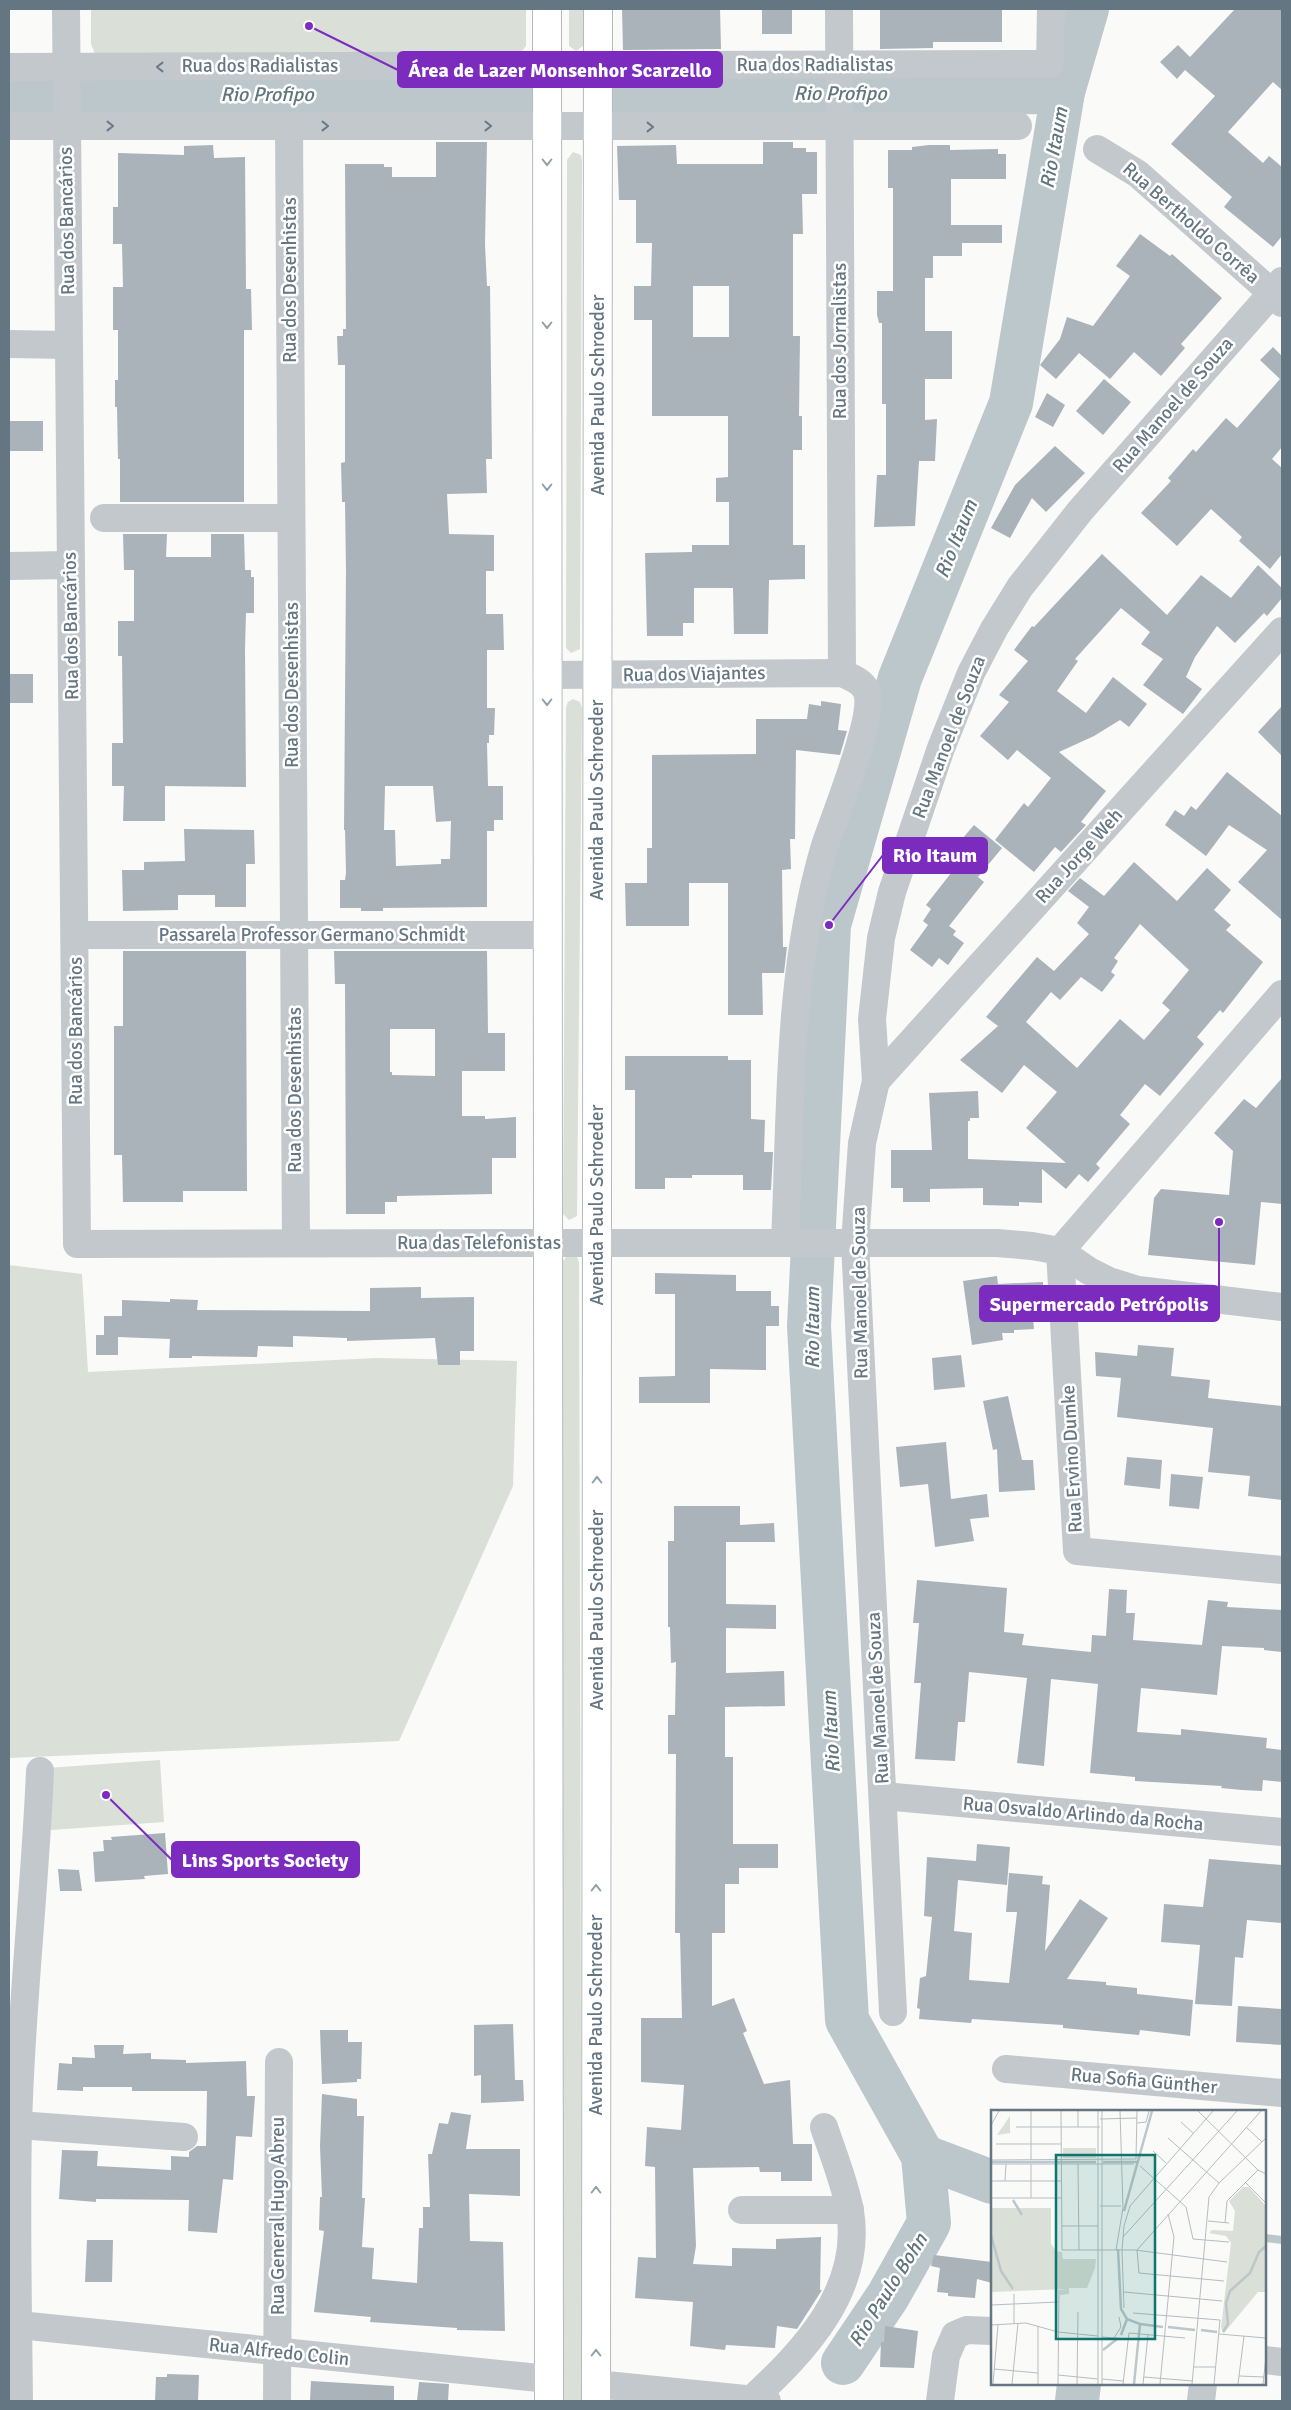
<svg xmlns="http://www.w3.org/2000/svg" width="1291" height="2410" viewBox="0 0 1291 2410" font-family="Signika,sans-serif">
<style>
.green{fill:#dadfd7}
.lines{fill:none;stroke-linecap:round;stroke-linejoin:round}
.stream{stroke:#bbc7cb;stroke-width:8}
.river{stroke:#bbc7cb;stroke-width:44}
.building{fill:#aab3b9;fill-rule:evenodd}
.primary-casing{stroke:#b5babe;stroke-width:30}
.minor{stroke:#c3c8cc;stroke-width:28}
.tertiary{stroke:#c3c8cc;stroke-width:28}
.primary{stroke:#fff;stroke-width:28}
.oneway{stroke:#6a7a87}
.oneway2{stroke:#939fa8}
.labels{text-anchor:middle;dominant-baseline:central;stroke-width:5;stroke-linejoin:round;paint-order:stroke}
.street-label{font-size:19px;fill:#657683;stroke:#fff}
.water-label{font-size:20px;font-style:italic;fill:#60757c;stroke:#fff}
.inset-river{fill:none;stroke:#bbc7cb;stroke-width:2.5}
.inset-road{fill:none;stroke:#b5bdc2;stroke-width:1}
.view{fill:#0f766e;fill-opacity:0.15;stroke:#0f766e;stroke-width:2.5}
.inset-edge{fill:none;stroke:#657683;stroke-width:2.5}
.leader{fill:none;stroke:#7b2cbf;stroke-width:2}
.callout-dot{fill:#7b2cbf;stroke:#fff;stroke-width:2}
.callout{fill:#7b2cbf;stroke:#7b2cbf;stroke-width:2}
.callout-label{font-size:20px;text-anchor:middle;font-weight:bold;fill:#fff}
</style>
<rect width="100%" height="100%" fill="#fafaf8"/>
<g class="green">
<path d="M91,9H526V46L514,61L95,54L91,44Z"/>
<path d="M569,9H584V45L576,51L569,46Z"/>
<path d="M573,152L581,155L582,161L580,649L571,653L566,648L567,160Z"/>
<path d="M573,699L580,702L582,708L577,1216L569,1220L563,1214L566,707L568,702Z"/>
<path d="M566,1257H577L579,1262L582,2401H563V1261Z"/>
<path d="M9,1265L82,1274L88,1372L376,1358L517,1361L513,1486L399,1741L9,1758Z"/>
<path d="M160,1760L164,1822L51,1830L47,1768Z"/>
</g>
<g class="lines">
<path class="stream" d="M1265,2238L1282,2240"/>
<g class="river">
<path d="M9,94L525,93"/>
<path d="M617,94L1063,92"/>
<path d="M923,2156L992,2182"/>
<path d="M843,2363L888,2296L929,2223L923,2156L847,2020L809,1326L829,925L900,678L1011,403L1063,92L1087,9"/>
<path d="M1077,2401L1079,2384"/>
</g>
</g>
<g class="building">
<path d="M622,9H720L721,49L623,50Z"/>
<rect x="762" y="9" width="30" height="25"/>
<path d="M880,9H1002V42H933V48L880,49Z"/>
<path d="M1235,9H1282V90L1273,82L1228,132L1263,163L1269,156L1282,167V236L1273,247L1224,207L1232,197L1171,144L1215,96L1185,70L1177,79L1160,62L1178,45L1190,57Z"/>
<path d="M436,142H487L485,244L487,286H490L492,459H486L487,493L447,494L449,534L494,535V571H486V614H503L504,650H487V708H495L494,735H489V743H487L488,786H503V820H494V831H487V907L383,908V911H361V908H340V880H345L346,873L345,830H344L346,571L345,502H342L341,463L345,462V365H338L337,336H343V329H346L345,164H384V167H392V177H436ZM385,786H433L436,822L451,821L450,859H441V864L396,866L395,830H384Z"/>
<path d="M763,142H793V148H806V152H817V194H802L803,234H793V336H800L799,416H802V450H793V545H805V579L769,580L768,634H734L733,588H694V623H683V636H647L645,553L692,552V545H729V502H716V478L728,477V416H652V320H634V286H651L652,243H636V200H619L617,146L676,145L677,164H763ZM693,286H729V337H693Z"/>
<path d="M213,145L214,158L245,157L246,289H251L252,330H244V502H120V459H118L117,407H115V380H118V330H113V287H123L122,244H113V207H118V153L184,155V146Z"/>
<path d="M929,145H950V150L998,149V154H1006V179H951V225H1002V243H962V256H933V278H925V331H952V379H925V420L937,419L935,461H919L915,526L874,527L877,475H886V404H882V323H879L877,315V291H893V188H888V150H912V147Z"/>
<path d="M1140,234L1170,256L1172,254L1222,298L1181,344L1185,348L1161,376L1134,352L1110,379L1079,353L1056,379L1040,365L1060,339L1067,317L1093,326L1130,276L1116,266Z"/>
<path d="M1273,347L1282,356V447L1272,459L1282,468V554L1270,569L1239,541L1242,537L1211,509L1177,546L1141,513L1171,481L1168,478L1193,449L1196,452L1226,418L1237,428L1280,379L1260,360Z"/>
<path d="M1104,379L1131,402L1103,435L1076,411Z"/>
<path d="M1047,393L1065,405L1053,427L1035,417Z"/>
<rect x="9" y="421" width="34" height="30"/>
<path d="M1055,446L1085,473L1046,512L1032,498L1010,538L991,528L1015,485Z"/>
<path d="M123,534H167L166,557H211V534H244L245,570H251V577H254V613H246L245,649L246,787L165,786V821H123L124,786H112V743H123L122,656H118V621H134V570H124Z"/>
<path d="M1102,554L1167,615L1201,575L1231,598L1258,565L1282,588V598L1267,616L1264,613L1235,643L1217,626L1195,657L1186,677L1202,689L1183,714L1143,685L1163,659L1141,644L1150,632L1121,608L1075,659L1078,661L1057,691L1086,713L1113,677L1147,704L1129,727L1120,720L1094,736L1059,752L1106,791L1081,822L1086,825L1061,852L1055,847L1034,872L995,840L1024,803L1028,807L1051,778L1017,750L1008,760L980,736L1009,702L999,695L1028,661L1014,650L1032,626L1034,627Z"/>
<rect x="9" y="674" width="24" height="29"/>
<path d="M821,701L841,704L838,730L847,731L840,755L796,750L795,839H790L791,869L782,870L783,947H787L784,973H762L763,1015H728V883H689V926H626L625,883H647V848H652V755L756,754V719H807L809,704L821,706Z"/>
<path d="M1282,706V756L1258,732Z"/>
<path d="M1227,772L1282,816V920L1238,882L1267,850L1229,825L1206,856L1165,825L1175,810L1184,816L1191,806L1196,810Z"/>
<path d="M974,825L1002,848L978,877L984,882L949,926L956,931L953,935L964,943L948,965L939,958L932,967L910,950L928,925L923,921L931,909L926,905L966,854L956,846Z"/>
<path d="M184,829L254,830L255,864H246V907H215V895H178V910L123,911L122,870H144V862L185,861Z"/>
<path d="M1134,862L1177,901L1207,868L1231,890L1214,910L1231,925L1226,930L1263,962L1223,1013L1220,1010L1197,1037L1204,1044L1160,1096L1145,1084L1120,1115L1130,1124L1096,1164L1100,1168L1088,1182L1079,1174L1066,1189L1042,1169V1203L1019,1202V1206L983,1205V1188L930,1189V1202H903V1188H891V1150H932L929,1093L978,1091L979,1118H970V1121H968V1159L1066,1163L1026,1128L1057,1092L1024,1065L1002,1093L960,1060L998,1026L986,1017L1037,957L1054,971L1089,934L1077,923L1089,907L1068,891L1080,878L1104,896ZM1140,924L1189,970L1162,1003L1170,1010L1144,1040L1120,1019L1077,1068L1026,1022L1051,992L1060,1000L1081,977L1102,992L1115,975L1111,972L1118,961L1114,958Z"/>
<path d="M123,951H246L247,1191H183V1202H123L122,1155H114V1026H123Z"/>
<path d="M334,951H487L488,1033H505V1071H462V1116H485V1119L516,1117V1158H492V1194L397,1196V1202H385V1214H346L345,984H335ZM390,1029H435V1076L392,1075V1072H390Z"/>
<path d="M625,1056H728V1060H751V1119L765,1120L764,1152H773L771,1190H743V1175H692V1178H665V1189H635V1090H625Z"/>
<path d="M1282,1078V1204L1261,1202L1255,1265L1148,1255L1154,1198L1161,1189L1229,1195L1233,1151L1214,1133L1244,1099L1256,1108Z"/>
<path d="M655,1273L736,1275V1291H771V1306H779V1326H766V1370L710,1369V1403H639V1377L675,1376V1294H655Z"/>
<path d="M997,1276L998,1284L1043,1282L1044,1317L1033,1318L1034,1329L1014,1330V1333H1002L1003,1340L972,1345L963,1281Z"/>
<path d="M421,1287V1298L474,1297V1351H460V1365H438L435,1338L347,1341V1338L293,1336V1347L258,1346L257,1357L192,1356V1358H169L170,1339L118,1337V1355H96V1335H104V1316H122V1300L170,1302V1299L198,1300L197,1310L370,1311V1288Z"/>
<path d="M1138,1345L1174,1348L1171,1376L1210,1380L1208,1398L1282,1406V1500L1248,1496L1250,1476L1208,1472L1213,1428L1117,1417L1121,1378L1096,1376L1095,1352L1137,1356Z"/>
<path d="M961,1355L965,1387L934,1390L932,1358Z"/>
<path d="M1008,1396L1022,1460H1033L1035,1490L999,1492L997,1449L993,1450L983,1401Z"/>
<path d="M946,1442L951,1499L987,1494L989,1517L970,1519L974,1541L935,1547L928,1484L900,1487L896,1447Z"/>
<path d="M1127,1457L1162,1460L1160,1489L1124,1485Z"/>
<path d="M1171,1474L1203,1477L1199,1509L1169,1506Z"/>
<path d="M674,1506H740V1525L774,1523L775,1542H726V1604L776,1605V1629L726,1628V1673L784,1671L785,1706L725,1707V1757H733V1844H778V1868H739V1884H725V1933H712V2006L734,1998L747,2031L743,2033L764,2084L790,2080L793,2144H812V2181H781V2172H760L759,2167L693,2168L696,2246L693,2264L732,2266V2248L776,2249V2239L821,2237L820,2290H822L797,2329L777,2326L775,2348L726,2345L725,2350L690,2346L693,2302L635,2298L638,2257L656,2258L655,2167L645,2166L647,2127L681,2130L684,2085L641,2082V2018H682L680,1933H675L676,1754H668V1715H675L676,1662L671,1663L670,1627H668V1541H674Z"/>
<path d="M917,1580L1007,1588L1004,1632L1024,1634L1022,1645L1091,1652L1092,1635L1106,1636L1109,1589L1127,1590L1126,1613H1135L1133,1640L1202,1645L1208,1600L1228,1602L1227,1607L1282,1610V1652L1264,1650V1648L1222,1646L1217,1695L1141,1688L1137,1732L1181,1735V1729L1267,1738L1266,1748L1282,1750V1782L1263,1780L1262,1791L1242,1790L1221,1788L1222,1786L1135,1781V1777L1090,1773L1098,1684L1051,1679L1044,1766L1017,1763L1027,1678L969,1672L965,1722H958L955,1761L915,1759L921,1683H914L919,1623H913Z"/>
<path d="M165,1833L168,1874L144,1876L145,1879L95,1882L93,1852L104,1851L103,1840H112L111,1837Z"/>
<path d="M977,1844L1010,1847L1007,1885L958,1880L954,1931L972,1933L969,1980L1009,1983L1017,1912H1006L1009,1873L1043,1876L1042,1884L1050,1885L1045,1951L1080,1899L1108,1918L1067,1979L1106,1982V1985L1137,1988V1994L1193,2000L1190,2036L1140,2030L1139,2035L1107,2032L1063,2028V2025L972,2019L971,2023L919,2019L920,2009L917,2008L920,1978L926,1976L932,1917L924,1916L927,1857L976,1861Z"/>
<path d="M1209,1859L1282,1865V1923L1247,1920L1243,1958L1235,1957L1232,2006L1195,2004L1200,1945L1161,1942L1164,1904L1203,1907Z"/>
<path d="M58,1869L79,1870L82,1891H60Z"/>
<path d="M1238,2006L1282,2009V2045L1236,2042Z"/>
<path d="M513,2024L515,2080H523L524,2101L481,2103V2075L474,2076V2025Z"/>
<path d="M320,2030H348V2042H362L361,2079H357V2082L322,2084Z"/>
<path d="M94,2045H124L123,2054L151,2053V2059L186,2060V2063L246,2061L247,2096H255L252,2137L236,2136L233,2180L223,2179L217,2233L188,2231L189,2200L96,2199V2202L59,2199L62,2150L98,2151L97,2166L171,2170V2156L189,2157V2152L197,2146H206L207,2091H132V2087H83V2091L57,2090L59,2063L72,2064V2057L95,2058Z"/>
<path d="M322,2094L357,2099V2116H364L362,2198H365L362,2247L374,2248L372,2279L417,2283L419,2228H423V2207H430L428,2154H432L439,2123L448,2124L451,2112L471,2115L466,2149H520V2196L469,2194L470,2241L503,2242L505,2331L457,2330V2328L370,2322L371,2317L314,2312L324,2231L319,2230L320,2197H322L320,2146Z"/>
<path d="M87,2240H113L112,2282H85Z"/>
<path d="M934,2255L992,2262V2283L977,2279L975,2298L948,2296V2293L937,2292L940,2268L931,2266Z"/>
<path d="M885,2326L918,2331L914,2368L880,2367L881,2342H884Z"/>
<path d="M167,2374L199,2375L198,2401H155L156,2377H167Z"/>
<path d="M311,2381L394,2386V2401L310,2400Z"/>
<path d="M419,2382L449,2384L448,2401H417Z"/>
</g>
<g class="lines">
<g class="primary-casing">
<g id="primary">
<path d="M547,9L549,2401"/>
<path d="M596,2401L598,9"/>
</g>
</g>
<g class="minor">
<path d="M66,9L77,1244L548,1243"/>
<path d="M839,9L842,673"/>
<path d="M9,67L1050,64L1051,9"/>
<path d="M9,126H1018"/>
<path d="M289,126L296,1243"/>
<path d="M9,344L68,345"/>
<path d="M104,518H291"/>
<path d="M9,566L71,565"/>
<path d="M547,675L842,673C850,677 862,681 866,690C878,714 833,819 824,849C787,975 791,1112 785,1242"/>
<path d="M76,935H548"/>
<path d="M1282,994L1060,1251L1077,1551L1282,1570"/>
<path d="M876,1081L1282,631"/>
<path d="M883,1796L1282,1832"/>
<path d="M893,2012L855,1243L862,1143L876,1081L872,1019L881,938L892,892L941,748L971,673L994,629L1020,587L1080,511L1272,293L1138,174L1097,149"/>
<path d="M1006,2069L1282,2093"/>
<path d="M18,2125L184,2137"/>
<path d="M742,2210H850"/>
<path d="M9,2324L549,2379"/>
<path d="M1265,2360L1282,2362"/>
<path d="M596,2384L767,2401"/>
<path d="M751,2400C804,2351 863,2290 850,2211C845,2183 833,2154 824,2127"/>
<path d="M19,2401C18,2309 16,2217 18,2126C21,2007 35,1890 40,1771"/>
<path d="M277,2401L279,2062"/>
<path d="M940,2401L946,2356L955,2335L967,2330L992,2331"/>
<path d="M1201,2401L1203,2384"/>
</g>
<g class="tertiary">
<path d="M1282,281L1272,293L1282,303"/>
<path d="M548,1243H997L1032,1246L1060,1251L1089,1271L1109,1281L1138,1290L1282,1307"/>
</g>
<use href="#primary" class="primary"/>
</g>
<defs><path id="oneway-chevron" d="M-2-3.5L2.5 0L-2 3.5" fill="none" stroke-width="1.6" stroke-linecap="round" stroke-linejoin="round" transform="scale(1.25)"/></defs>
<g class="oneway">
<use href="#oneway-chevron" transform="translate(160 67) rotate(180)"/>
<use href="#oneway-chevron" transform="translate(110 126)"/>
<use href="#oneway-chevron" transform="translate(325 126)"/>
<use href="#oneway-chevron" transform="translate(488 126)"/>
<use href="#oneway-chevron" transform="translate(650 127)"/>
</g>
<g class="oneway2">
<use href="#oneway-chevron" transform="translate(547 162) rotate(90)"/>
<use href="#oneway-chevron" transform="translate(547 325) rotate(90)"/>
<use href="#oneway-chevron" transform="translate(547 487) rotate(90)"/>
<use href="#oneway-chevron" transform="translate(547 702) rotate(90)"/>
<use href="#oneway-chevron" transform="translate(597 1480) rotate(-90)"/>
<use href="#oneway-chevron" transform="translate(596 1888) rotate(-90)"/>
<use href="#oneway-chevron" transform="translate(596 2190) rotate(-90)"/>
<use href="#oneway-chevron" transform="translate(596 2353) rotate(-90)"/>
</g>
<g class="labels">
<g class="street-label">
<text x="815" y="65">Rua dos Radialistas</text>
<text x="260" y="66">Rua dos Radialistas</text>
<text transform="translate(67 221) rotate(-91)">Rua dos Bancários</text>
<text transform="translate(1191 223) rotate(41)">Rua Bertholdo Corrêa</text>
<text transform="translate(290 280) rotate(-90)">Rua dos Desenhistas</text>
<text transform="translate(840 341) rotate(-90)">Rua dos Jornalistas</text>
<text transform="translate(598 395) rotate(-90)">Avenida Paulo Schroeder</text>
<text transform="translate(1173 405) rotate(-49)">Rua Manoel de Souza</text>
<text transform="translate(71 626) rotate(-91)">Rua dos Bancários</text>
<text transform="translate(694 674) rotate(-1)">Rua dos Viajantes</text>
<text transform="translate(292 685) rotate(-90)">Rua dos Desenhistas</text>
<text transform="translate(949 737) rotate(-69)">Rua Manoel de Souza</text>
<text transform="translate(597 800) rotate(-90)">Avenida Paulo Schroeder</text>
<text transform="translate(1079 856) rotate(-48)">Rua Jorge Weh</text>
<text x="312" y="935">Passarela Professor Germano Schmidt</text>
<text transform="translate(76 1031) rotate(-90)">Rua dos Bancários</text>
<text transform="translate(295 1090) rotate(-90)">Rua dos Desenhistas</text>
<text transform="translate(597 1205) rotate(-90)">Avenida Paulo Schroeder</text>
<text x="479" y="1243">Rua das Telefonistas</text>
<text transform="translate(860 1293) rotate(-91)">Rua Manoel de Souza</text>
<text transform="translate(1072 1459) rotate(-93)">Rua Ervino Dumke</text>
<text transform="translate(597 1610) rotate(-90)">Avenida Paulo Schroeder</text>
<text transform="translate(878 1698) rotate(-93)">Rua Manoel de Souza</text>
<text transform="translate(1083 1814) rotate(5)">Rua Osvaldo Arlindo da Rocha</text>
<text transform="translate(596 2015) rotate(-90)">Avenida Paulo Schroeder</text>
<text transform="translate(1144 2081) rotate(5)">Rua Sofia Günther</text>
<text transform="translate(278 2216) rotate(-90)">Rua General Hugo Abreu</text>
<text transform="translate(279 2352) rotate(6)">Rua Alfredo Colin</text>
</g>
<g class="water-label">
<text x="840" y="93">Rio Profipo</text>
<text x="267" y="94">Rio Profipo</text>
<text transform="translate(1054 148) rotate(-80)">Rio Itaum</text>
<text transform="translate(956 539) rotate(-68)">Rio Itaum</text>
<text transform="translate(812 1328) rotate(-90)">Rio Itaum</text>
<text transform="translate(831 1732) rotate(-93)">Rio Itaum</text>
<text transform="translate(888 2290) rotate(-58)">Rio Paulo Bohn</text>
</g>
</g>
<g transform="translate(991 2110)">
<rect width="275" height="275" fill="#fafaf8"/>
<path d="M19,6V23L6,25ZM72,38H105V48H72ZM252,77H258L275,96V182H267L233,223L230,218L240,133L235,126L218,123L221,120L242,121L244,101L238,91ZM0,98H60V134L65,141L71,142L72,149H105L104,158L96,178H78V184L69,185V180L75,179L0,182Z" fill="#dadfd7"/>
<path class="inset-river" d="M0,52H105M112,52H146M22,90L31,105M133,101L161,1M0,125L10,161L22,179M127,139L130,199L136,209M136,209L149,214L143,274M149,214L172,217M177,217L204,220M210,220L226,222M232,222L237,214L235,193L239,181L259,163L268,142L275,136M130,225L136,209M112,240L126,229"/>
<path class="inset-road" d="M40,1V50M70,1L71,140H144L236,152M87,1V17M107,1V274M207,1L267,60L275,64M109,9L146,8M190,12L202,23M146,13L155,12L158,1M0,15L8,1M25,17H109M255,17L271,32M177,28L228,73M5,34H70M162,41L175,53M0,50L145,49L146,1M0,54H143M40,54V88M87,54L88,140M149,56L195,97L202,129L238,132M0,71H70M14,71L15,54M254,72L275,93M0,88H71M109,96H130M217,111L238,113M234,113L236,91L267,60M71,116H107M132,127L246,1M125,140L132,98L129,1M146,140L270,1M146,140L148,163L233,171M133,182L231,191M23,184V214M0,195L67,192M133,198L131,140L133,116L139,96L222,1M142,203L229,210L223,274M0,215L35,213L67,222L107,226M228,224L275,228M111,227L137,229M123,228L130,217L128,207M203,257H224M3,259L47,263M67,265L107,269M248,266L273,267M153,267L202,271M111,269L132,271M2,274L7,215M21,274L27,213M47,274V216M67,274L68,180M86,274L87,202M111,274V1M132,274L138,223L194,228M152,274L157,225M169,274L183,127L177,104M201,274L218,87L228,73L275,28M247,274L253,226M272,274L275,247"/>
<path class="view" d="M65,45H164V229H65Z"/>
<rect width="275" height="275" class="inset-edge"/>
</g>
<path class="leader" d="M309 26L398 70M829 925L883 855M1219 1222L1219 1304M106 1795L172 1860"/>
<g class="callout-dot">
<circle cx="309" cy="26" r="5"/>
<circle cx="829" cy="925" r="5"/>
<circle cx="1219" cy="1222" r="5"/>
<circle cx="106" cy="1795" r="5"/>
</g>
<g class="callout">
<rect x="398" y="52" width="324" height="35" rx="5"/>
<rect x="883" y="838" width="104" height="35" rx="5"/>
<rect x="980" y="1286" width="239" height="35" rx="5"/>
<rect x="172" y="1842" width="187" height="35" rx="5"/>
</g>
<g class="callout-label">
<text x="560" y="77">Área de Lazer Monsenhor Scarzello</text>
<text x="935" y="862">Rio Itaum</text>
<text x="1099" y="1311">Supermercado Petrópolis</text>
<text x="265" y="1867">Lins Sports Society</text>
</g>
<rect width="1291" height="2410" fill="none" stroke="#657683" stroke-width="20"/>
</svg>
